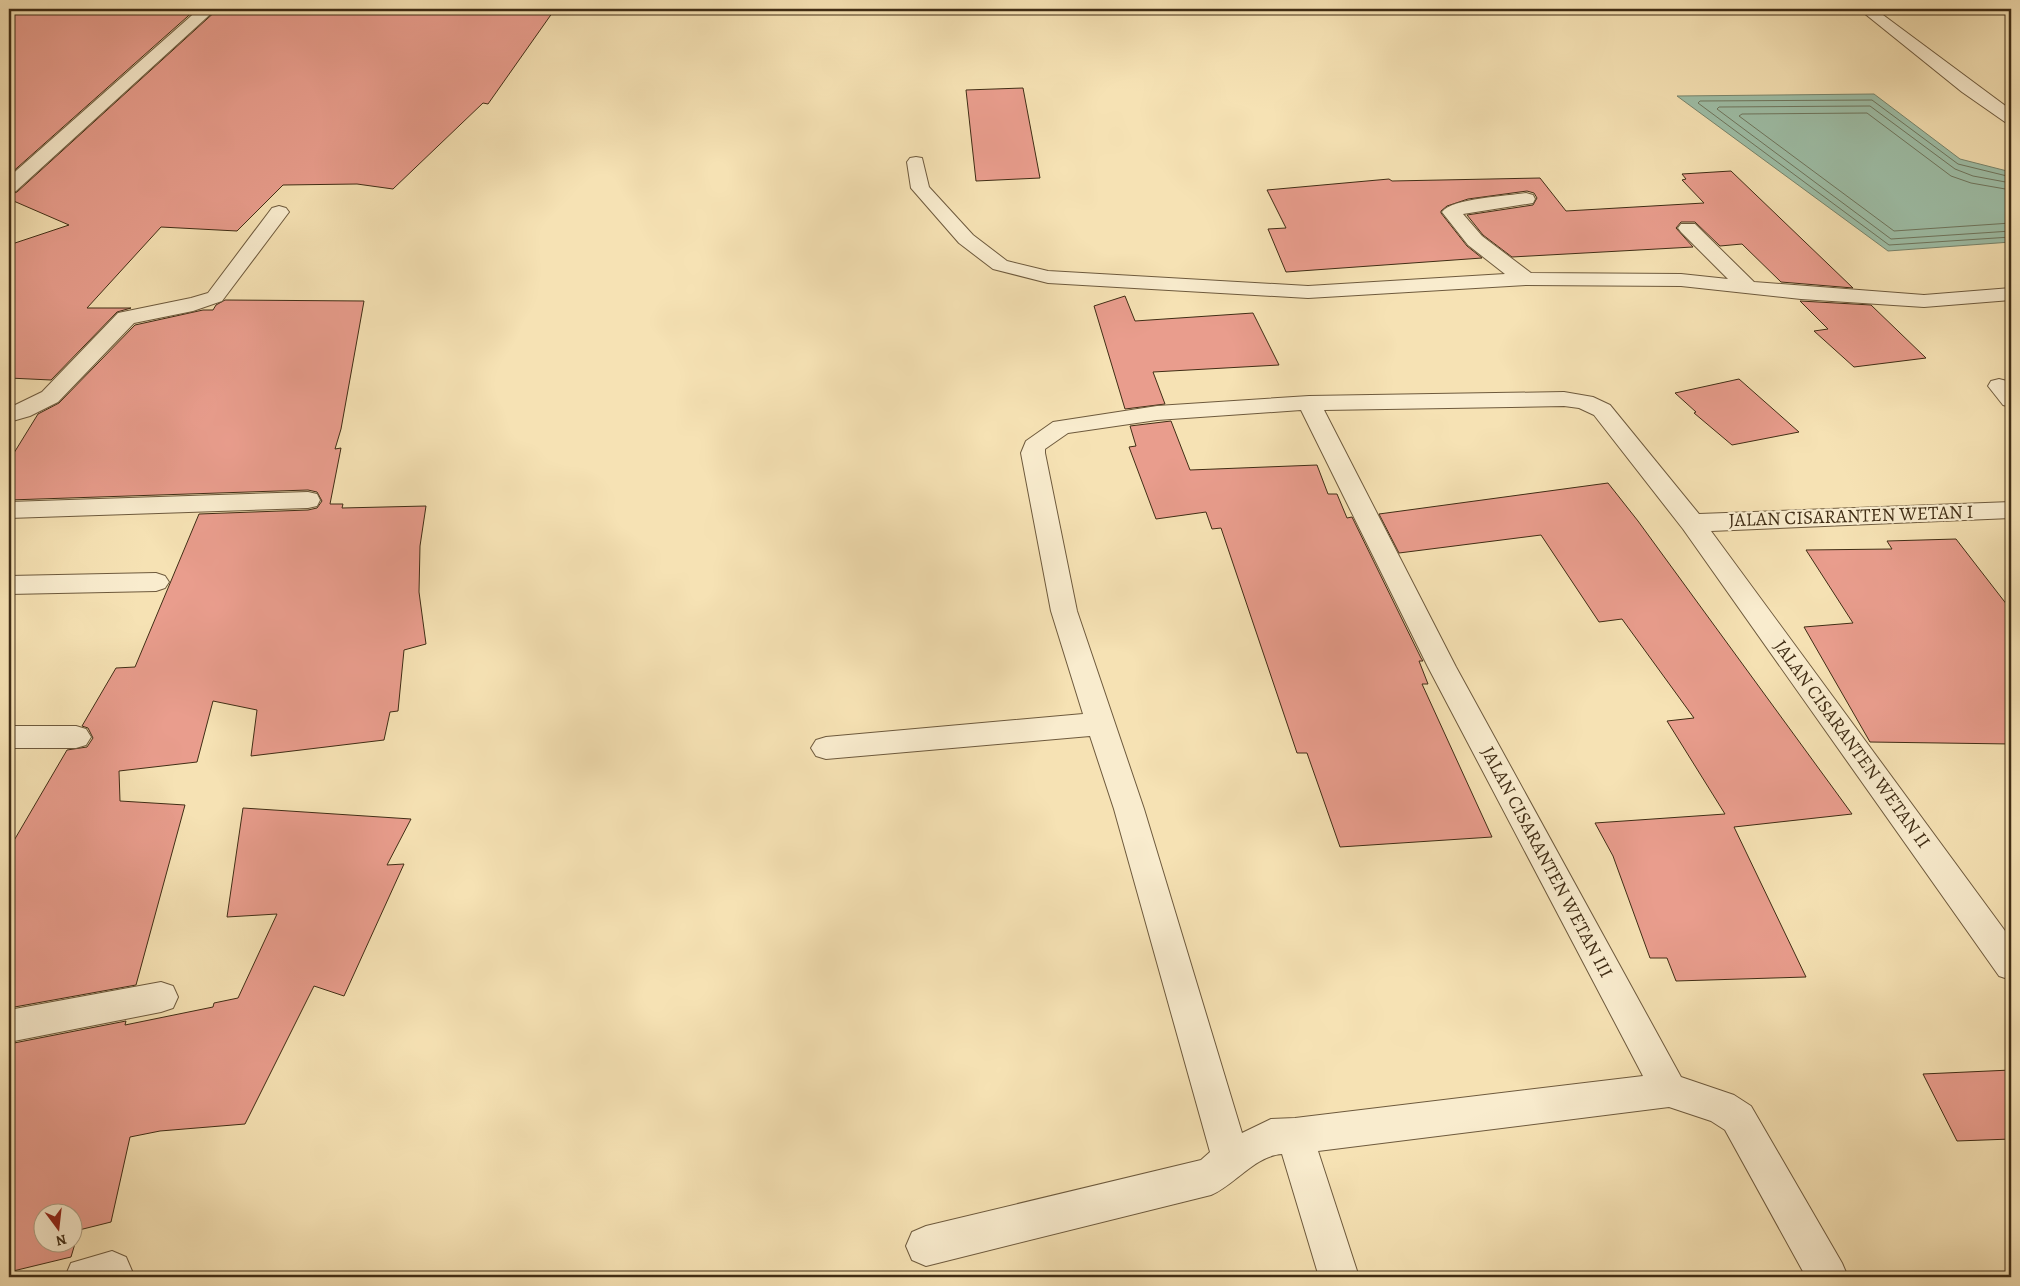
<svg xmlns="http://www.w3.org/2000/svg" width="2020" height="1286" viewBox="0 0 2020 1286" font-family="Alegreya,serif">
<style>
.water{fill:#9ebfa8;stroke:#78856d}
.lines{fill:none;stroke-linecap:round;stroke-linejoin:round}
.shore{stroke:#6f765e;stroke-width:1}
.building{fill:#e99d8d;stroke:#402d15;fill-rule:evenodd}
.minor-casing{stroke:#6e5a3d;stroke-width:2}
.minor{fill:#f9ecce;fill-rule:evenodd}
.labels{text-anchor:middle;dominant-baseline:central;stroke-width:4.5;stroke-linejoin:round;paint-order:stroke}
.street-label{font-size:19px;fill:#402d15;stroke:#f9ecce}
</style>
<rect width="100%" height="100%" fill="#f6e2b4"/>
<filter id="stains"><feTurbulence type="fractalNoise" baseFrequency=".004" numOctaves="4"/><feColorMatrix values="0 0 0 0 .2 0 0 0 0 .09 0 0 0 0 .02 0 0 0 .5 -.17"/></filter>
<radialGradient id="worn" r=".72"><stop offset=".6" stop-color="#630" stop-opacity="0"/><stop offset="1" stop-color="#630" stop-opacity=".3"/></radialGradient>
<path class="water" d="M1874,94L1960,159L2011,172V242L1888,251L1677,96Z"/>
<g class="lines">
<g class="shore">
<path d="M2011,177L1958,164L1872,100L1700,101L1698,103L1889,245L2011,237"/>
<path d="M2011,183L1973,176L1955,169L1870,106L1719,107L1717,109L1891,239L2011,231"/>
<path d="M2011,190L1971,183L1951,176L1867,113L1742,114L1739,116L1894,231L2011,223"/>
</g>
</g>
<g class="building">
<path d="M9,9H196L9,175Z"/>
<path d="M218,9H555L488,104L483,103L393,189L357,184L283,185L237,231L161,227L87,308H131L117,312L51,380L9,378V245L69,225L9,199V195L17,192Z"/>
<path d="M1023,88L1040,178L976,181L966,90Z"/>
<path d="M1731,171L1853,288L1781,282L1742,244L1720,246L1695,222H1681L1676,228L1693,247L1512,257L1483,235L1467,215L1533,205L1537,198L1534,193L1527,191L1468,199L1447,206L1441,211V213L1467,246L1482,258L1286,272L1268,229L1286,228L1267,190L1389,179L1392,181L1540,178L1566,211L1704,203L1682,180L1686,179L1682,174Z"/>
<path d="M1125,296L1135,321L1253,313L1279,365L1153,372L1165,404L1125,409L1094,306Z"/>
<path d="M225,300L364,301L341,429L335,449L341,448L330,504H343L342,508L426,506L420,546L419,592L426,644L404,650L398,711L390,712L384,740L251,756L257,710L213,701L197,762L119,771L120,801L185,805L136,985L9,1008V849L67,750L87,747L93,738L88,728L82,726L116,668L135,667L199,514L308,510L317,508L322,501L317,492L308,490L9,500V461L38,414L59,403L135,325L203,310H213L216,305Z"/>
<path d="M1800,301L1871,305L1926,358L1854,367L1814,331L1828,329Z"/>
<path d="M1739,379L1799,432L1732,445L1694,413L1696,412L1675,393Z"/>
<path d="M1171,421L1190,470L1317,465L1328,494H1337L1347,518L1352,517L1421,658L1423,661H1419L1428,684H1422L1492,837L1340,847L1307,753H1297L1221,528L1212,529L1206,512L1156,519L1129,447L1136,446L1130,426Z"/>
<path d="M1608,483L1638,521L1852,814L1734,827L1806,977L1676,981L1667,958H1650L1613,856L1595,823L1725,814L1667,721L1694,718L1622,619L1599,622L1541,535L1399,553L1379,514Z"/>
<path d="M1956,539L2011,610V744L1870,742L1804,627L1853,623L1806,550L1892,549L1887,541Z"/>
<path d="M243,808L411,819L387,865L404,864L344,996L314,986L245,1124L160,1131L130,1137L111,1222L79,1230L71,1257L9,1272V1044L126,1021L125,1025L213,1007L214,1003L238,998L277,914L227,917ZM42,1214H72V1244H42Z"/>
<path d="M2011,1070V1139L1957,1141L1923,1074Z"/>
</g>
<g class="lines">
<g class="minor-casing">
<g id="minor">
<path d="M199,9H216L16,191L9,193V177Z"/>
<path d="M1859,9H1875L2011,110V123L2005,122L1962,92Z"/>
<path d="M916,157L922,158L929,187L973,235L1007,261L1048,271L1308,286L1505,274L1468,245L1442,212C1452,198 1508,196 1526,193L1533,195L1535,199L1533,203L1463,214L1482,236L1531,273L1681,274L1728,279L1681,232L1678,228L1681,224H1695L1754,282L1924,295L2011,288V300L1924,307L1801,299L1681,286L1526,285L1308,298L1048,283L993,269L959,243L911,188L907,162L910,158Z"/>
<path d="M279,206L286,208L289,212L222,301L193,311L134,323L58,402L30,416L9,422V408L42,392L118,313L191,298L208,293L272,208Z"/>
<path d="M1999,379L2007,381L2011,386V407L2003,405L1988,386L1991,381Z"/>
<path d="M1564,392L1593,397L1610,405L1699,514L2011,502V518L1711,531L2011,939V980L1999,976L1683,529L1594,415L1579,408L1564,406L1324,410L1456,667L1681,1077L1734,1095L1751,1106L1842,1263L1848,1277H1806L1725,1130L1711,1121L1669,1107L1318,1151L1359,1277H1319L1282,1154C1254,1156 1235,1185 1211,1195L926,1266L912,1260L906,1246L912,1232L926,1226L1201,1160L1210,1152L1114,809L1090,736L826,759L816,756L811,748L816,740L826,737L1083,714L1051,611L1021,453L1026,441L1053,422L1157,406L1309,396ZM1301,410L1428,667L1643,1076L1295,1118L1271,1119L1242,1133L1144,809L1077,611L1045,453V449L1068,433L1157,420Z"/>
<path d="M308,492L317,494L320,500L317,506L308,508L9,518V502Z"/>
<path d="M156,573L165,576L169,582L165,588L156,591L9,594V576Z"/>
<path d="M9,726H76L86,729L91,737L86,745L76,748H9Z"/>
<path d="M161,982L173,986L178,997L173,1008L161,1012L9,1042V1010Z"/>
<path d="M112,1251L126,1257L132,1271L129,1277H65L71,1263Z"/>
</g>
</g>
<use href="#minor" class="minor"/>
</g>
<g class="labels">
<g class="street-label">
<text transform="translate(1851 516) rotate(-2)">JALAN CISARANTEN WETAN I</text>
<text transform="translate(1852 744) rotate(54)">JALAN CISARANTEN WETAN II</text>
<text transform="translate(1547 862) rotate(62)">JALAN CISARANTEN WETAN III</text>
</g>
</g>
<rect width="2020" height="1286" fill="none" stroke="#f6e2b4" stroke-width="30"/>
<rect x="10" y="10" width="2000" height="1266" fill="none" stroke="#402d15" stroke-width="2.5"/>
<rect x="15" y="15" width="1990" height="1256" fill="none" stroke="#402d15"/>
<g transform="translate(58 1228) rotate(165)"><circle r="24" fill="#f9ecce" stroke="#afa084"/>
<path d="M0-4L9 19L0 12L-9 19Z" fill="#8f2418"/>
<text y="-8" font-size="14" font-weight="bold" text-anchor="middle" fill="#402d15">N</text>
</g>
<rect width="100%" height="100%" filter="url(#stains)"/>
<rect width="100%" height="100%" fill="url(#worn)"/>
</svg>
